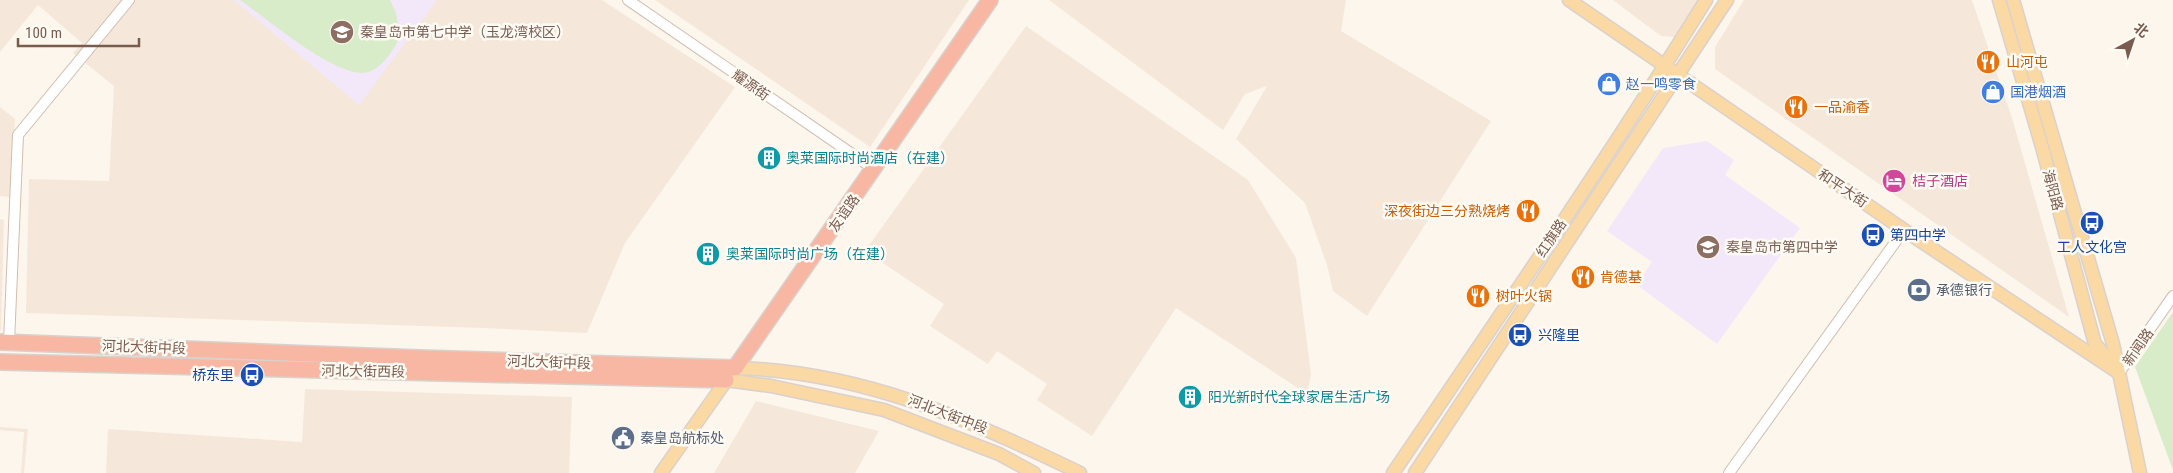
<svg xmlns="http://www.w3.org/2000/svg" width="2173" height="473" viewBox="0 0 2173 473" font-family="'Roboto Condensed','Noto Sans SC',sans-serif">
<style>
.residential{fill:#f5e8da}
.education{fill:#f3e8fa}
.green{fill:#d8ecc9}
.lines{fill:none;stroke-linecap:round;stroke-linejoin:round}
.minor-casing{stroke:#d1beb0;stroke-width:12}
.major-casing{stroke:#dad1cd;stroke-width:15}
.highway-casing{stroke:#dad1cd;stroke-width:18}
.minor{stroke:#fff;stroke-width:10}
.major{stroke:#fbd9a5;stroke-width:12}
.highway{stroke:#f7b7a3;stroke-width:15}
.labels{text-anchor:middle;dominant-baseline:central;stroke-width:5;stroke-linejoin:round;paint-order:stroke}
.education-label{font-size:14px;fill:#785e54;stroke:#fffaf3;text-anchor:start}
.food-label{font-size:14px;fill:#c56008;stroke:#fffaf3;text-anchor:start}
.shop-label{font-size:14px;fill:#366cbe;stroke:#fffaf3;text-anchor:start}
.street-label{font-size:14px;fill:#7a5c4d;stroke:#fffaf3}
.culture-label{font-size:14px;fill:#0d838f;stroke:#fffaf3;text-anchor:start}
.hotel-label{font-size:14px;fill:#b23c85;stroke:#fffaf3;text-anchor:start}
.transit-label{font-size:14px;fill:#164399;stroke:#fffaf3;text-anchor:start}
.service-label{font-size:14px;fill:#4e5e75;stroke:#fffaf3;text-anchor:start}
</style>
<rect width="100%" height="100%" fill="#fdf6ec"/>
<g class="residential">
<path d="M0,0H602L735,87L625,243L587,333L483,328L26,313L29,179L109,181L114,86L73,53L82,43L38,5L0,52Z"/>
<path d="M655,0H969L870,147Z"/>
<path d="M1049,0H1346L1341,31L1491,121L1367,316L1333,291L1327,265L1305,203L1236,139L1267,86L1245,94L1223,130Z"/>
<path d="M1613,0H1698L1674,37L1661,36Z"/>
<path d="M1744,0H1972L2012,118L2069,317L1715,69V47Z"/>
<path d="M1026,26L1248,180L1296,258L1311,374L1307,394L1176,308L1092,436L1037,400L1047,384L997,351L988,364L930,326L944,304L865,251Z"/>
<path d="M0,107L15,119L10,197L0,196Z"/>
<path d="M0,219L4,220L1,330H0Z"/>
<path d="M305,389L572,397L569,473H106L108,429L302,442Z"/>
<path d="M756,401L879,431L855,473H714Z"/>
<path d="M0,427L28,429L24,473H21L24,432L0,430Z"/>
</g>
<g class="education">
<path d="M234,0H437L359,105Z"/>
<path d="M1707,141L1734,160L1725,175L1800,228L1717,344L1637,285L1652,262L1607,231L1663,148Z"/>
</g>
<g class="green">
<path d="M240,0H390L396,13L400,37C393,51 380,72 363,73C331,74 267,19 240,0Z"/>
<path d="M2173,312V470L2135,367Z"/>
</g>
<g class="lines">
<g class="minor-casing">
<g id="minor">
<path d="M628,0L874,169"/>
<path d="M9,342L18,135L129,0"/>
<path d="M2119,373L2173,296"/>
<path d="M1729,473L1904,230"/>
</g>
</g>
<g class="major-casing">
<g id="major">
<path d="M1569,0L1904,230L2119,373"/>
<path d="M1999,0L2042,147L2095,344L2110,361"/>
<path d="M2013,0L2113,344L2140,473"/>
<path d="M726,380L771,386L884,410L999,454L1034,473"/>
<path d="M661,473L735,368C860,371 969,419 1080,473"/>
<path d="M1393,473C1499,317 1606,161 1706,0"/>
<path d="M1415,473L1727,0"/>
</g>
</g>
<g class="highway-casing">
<g id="highway">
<path d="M0,342L420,358L735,368L990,0"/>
<path d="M0,362L726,380"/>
</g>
</g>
<use href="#minor" class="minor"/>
<use href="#major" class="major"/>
<use href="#highway" class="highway"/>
</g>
<defs>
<g id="school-disc" transform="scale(1.25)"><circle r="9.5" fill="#8d6e63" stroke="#fffaf3"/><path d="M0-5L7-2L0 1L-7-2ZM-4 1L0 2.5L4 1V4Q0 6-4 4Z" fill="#fff"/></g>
<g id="restaurant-disc" transform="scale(1.25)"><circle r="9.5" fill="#e8710a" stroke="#fffaf3"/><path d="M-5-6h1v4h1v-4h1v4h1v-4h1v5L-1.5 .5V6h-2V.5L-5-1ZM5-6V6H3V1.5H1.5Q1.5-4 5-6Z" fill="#fff"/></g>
<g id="shop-disc" transform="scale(1.25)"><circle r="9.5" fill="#3f7fe0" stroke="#fffaf3"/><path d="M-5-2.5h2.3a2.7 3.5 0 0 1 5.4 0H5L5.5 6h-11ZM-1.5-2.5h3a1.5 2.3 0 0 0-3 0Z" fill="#fff"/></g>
<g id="building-disc" transform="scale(1.25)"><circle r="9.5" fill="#0f9aa8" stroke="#fffaf3"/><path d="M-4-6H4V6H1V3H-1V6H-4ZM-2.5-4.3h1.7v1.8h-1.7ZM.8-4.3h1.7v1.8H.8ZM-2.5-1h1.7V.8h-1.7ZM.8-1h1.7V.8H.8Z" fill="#fff"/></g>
<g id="hotel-disc" transform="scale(1.25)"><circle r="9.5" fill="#d1479c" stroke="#fffaf3"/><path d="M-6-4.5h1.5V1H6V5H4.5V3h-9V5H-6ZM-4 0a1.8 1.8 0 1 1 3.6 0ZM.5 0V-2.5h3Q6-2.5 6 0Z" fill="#fff"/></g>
<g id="bus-disc" transform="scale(1.25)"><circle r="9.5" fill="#1a4fb4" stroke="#fffaf3"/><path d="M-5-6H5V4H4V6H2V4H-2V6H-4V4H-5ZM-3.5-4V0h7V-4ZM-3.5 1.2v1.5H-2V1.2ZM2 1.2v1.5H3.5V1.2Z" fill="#fff"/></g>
<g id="bank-disc" transform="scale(1.25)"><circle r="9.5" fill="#5c6f8a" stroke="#fffaf3"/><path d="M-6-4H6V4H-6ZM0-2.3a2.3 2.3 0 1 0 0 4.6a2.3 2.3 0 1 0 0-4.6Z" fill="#fff"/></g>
<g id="civic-disc" transform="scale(1.25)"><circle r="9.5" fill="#5c6f8a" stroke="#fffaf3"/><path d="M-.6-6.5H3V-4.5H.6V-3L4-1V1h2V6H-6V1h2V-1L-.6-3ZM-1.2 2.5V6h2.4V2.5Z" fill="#fff"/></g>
</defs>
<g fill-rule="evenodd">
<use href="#school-disc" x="342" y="32"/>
<use href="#restaurant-disc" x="1988" y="62"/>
<use href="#shop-disc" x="1609" y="84"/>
<use href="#shop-disc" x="1993" y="92"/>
<use href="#restaurant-disc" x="1796" y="107"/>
<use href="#building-disc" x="769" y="158"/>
<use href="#hotel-disc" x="1894" y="181"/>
<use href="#restaurant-disc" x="1528" y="211"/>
<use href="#bus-disc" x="2092" y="223"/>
<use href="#bus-disc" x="1873" y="235"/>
<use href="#school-disc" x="1708" y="247"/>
<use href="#building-disc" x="708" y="254"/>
<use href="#restaurant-disc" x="1583" y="277"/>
<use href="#bank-disc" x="1919" y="290"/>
<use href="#restaurant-disc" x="1478" y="296"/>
<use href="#bus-disc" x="1520" y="335"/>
<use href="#bus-disc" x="252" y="375"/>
<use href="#building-disc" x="1190" y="397"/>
<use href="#civic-disc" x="623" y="438"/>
</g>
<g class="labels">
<g class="education-label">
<text x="360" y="32">秦皇岛市第七中学（玉龙湾校区）</text>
<text x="1726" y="247">秦皇岛市第四中学</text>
</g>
<g class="food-label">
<text x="2006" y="62">山河屯</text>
<text x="1814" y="107">一品渝香</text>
<text x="1510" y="211" text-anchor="end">深夜街边三分熟烧烤</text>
<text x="1600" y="277">肯德基</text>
<text x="1496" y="296">树叶火锅</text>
</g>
<g class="shop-label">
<text x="1626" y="84">赵一鸣零食</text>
<text x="2010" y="92">国港烟酒</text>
</g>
<g class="street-label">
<text transform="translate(751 85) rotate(35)">耀源街</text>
<text transform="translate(1843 188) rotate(34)">和平大街</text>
<text transform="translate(2053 190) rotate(75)">海阳路</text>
<text transform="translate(844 213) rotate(-55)">友谊路</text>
<text transform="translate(1551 238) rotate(-56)">红旗路</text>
<text transform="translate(144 347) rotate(2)">河北大街中段</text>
<text transform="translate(2138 347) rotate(-55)">新闻路</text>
<text transform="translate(549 362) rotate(2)">河北大街中段</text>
<text transform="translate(363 371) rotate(1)">河北大街西段</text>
<text transform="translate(948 414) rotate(21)">河北大街中段</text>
</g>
<g class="culture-label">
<text x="786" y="158">奥莱国际时尚酒店（在建）</text>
<text x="726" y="254">奥莱国际时尚广场（在建）</text>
<text x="1208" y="397">阳光新时代全球家居生活广场</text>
</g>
<g class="hotel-label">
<text x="1912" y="181">桔子酒店</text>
</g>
<g class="transit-label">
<text x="1890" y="235">第四中学</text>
<text x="2092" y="247" text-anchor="middle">工人文化宫</text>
<text x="1538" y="335">兴隆里</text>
<text x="234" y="375" text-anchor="end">桥东里</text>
</g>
<g class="service-label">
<text x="1936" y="290">承德银行</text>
<text x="640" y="438">秦皇岛航标处</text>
</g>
</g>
<g transform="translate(2133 40) rotate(40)" stroke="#fffaf3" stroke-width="4" paint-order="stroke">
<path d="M0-4L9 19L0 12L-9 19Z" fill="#7a5c4d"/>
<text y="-8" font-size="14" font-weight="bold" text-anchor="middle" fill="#7a5c4d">北</text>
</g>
<path d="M18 38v8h121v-8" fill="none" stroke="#7a5c4d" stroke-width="2.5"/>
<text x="25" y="38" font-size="15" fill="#7a5c4d" stroke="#fffaf3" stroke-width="4" paint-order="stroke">100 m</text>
</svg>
